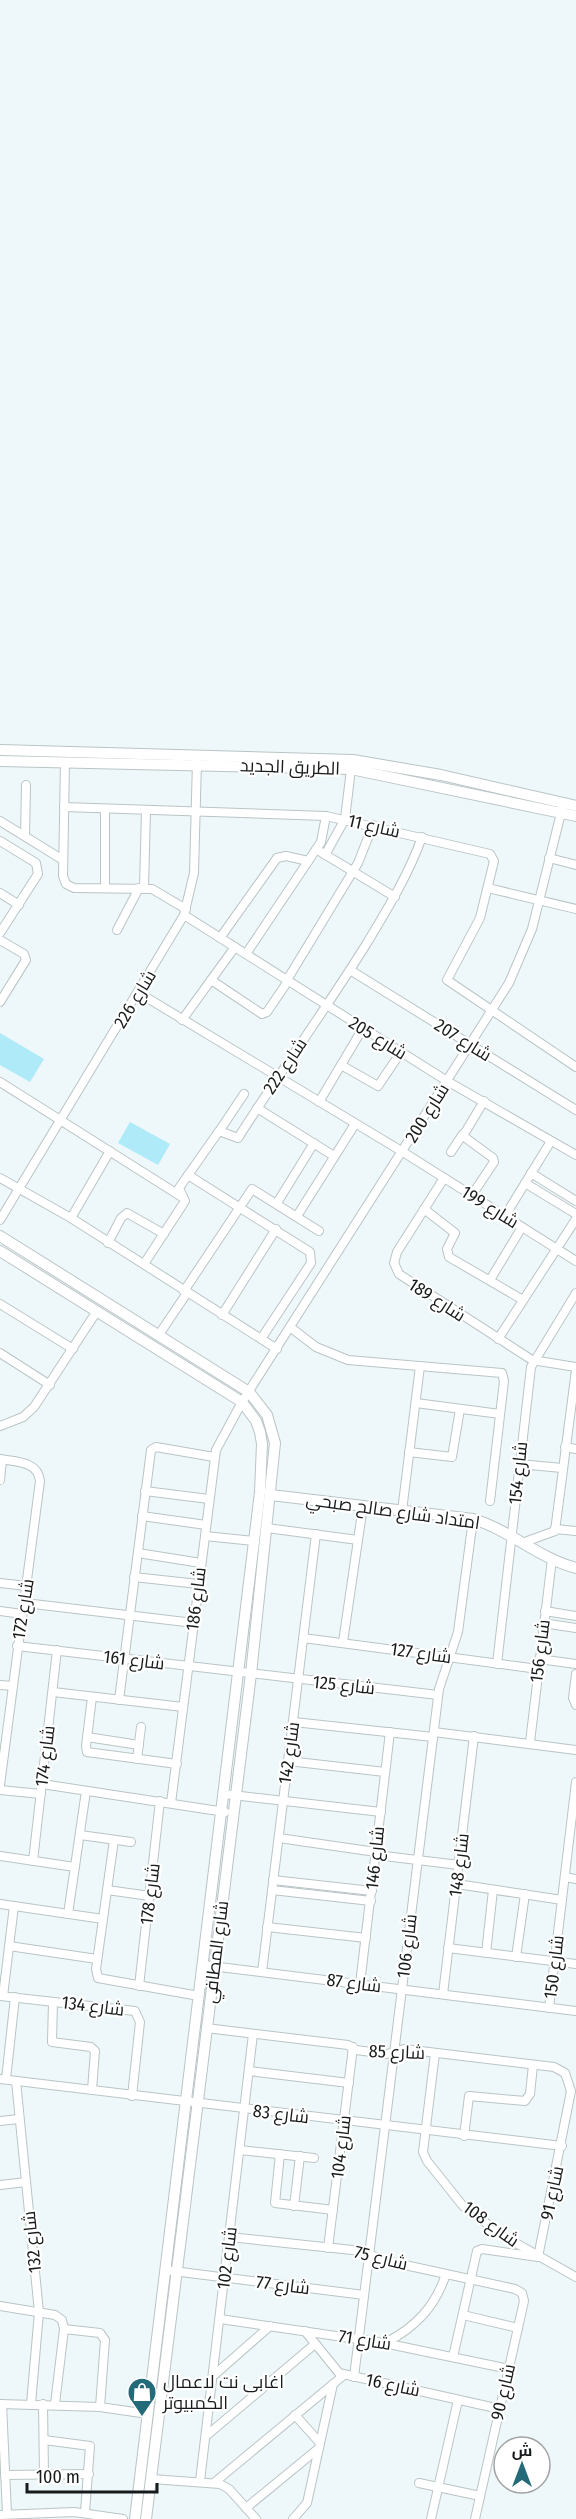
<svg xmlns="http://www.w3.org/2000/svg" width="576" height="2519" viewBox="0 0 576 2519" font-family="'Fira Sans Condensed',Cairo,sans-serif">
<style>
.green{fill:#aeeaf8}
.lines{fill:none;stroke-linecap:round;stroke-linejoin:round}
.minor-casing{stroke:#bac4c6;stroke-width:10}
.tertiary-casing{stroke:#bac4c6;stroke-width:12}
.minor{stroke:#fff;stroke-width:8}
.tertiary{stroke:#fff;stroke-width:10}
.labels{text-anchor:middle;dominant-baseline:central;stroke-width:4.5;stroke-linejoin:round;paint-order:stroke}
.street-label{font-size:18px;fill:#181b1c;stroke:#fff}
.poi-label{font-size:18px;fill:#181b1c;stroke:#fff;text-anchor:start}
</style>
<rect width="100%" height="100%" fill="#eef8fa"/>
<g class="green">
<path d="M0,1033L44,1059L30,1082L0,1065Z"/>
<path d="M130,1122L170,1144L158,1165L118,1143Z"/>
</g>
<g class="lines">
<g class="minor-casing">
<g id="minor">
<path d="M65,762L63,876L66,884L74,888L152,889L186,909"/>
<path d="M64,807L326,816L490,854L494,861L480,918L447,980L576,1067"/>
<path d="M0,821L63,860"/>
<path d="M25,836L26,785"/>
<path d="M0,841L36,863L38,874L0,933"/>
<path d="M316,849L395,897"/>
<path d="M325,855L345,819L351,769"/>
<path d="M549,858L576,865"/>
<path d="M105,888V809"/>
<path d="M144,888L146,810"/>
<path d="M488,888L576,909"/>
<path d="M0,893L19,905"/>
<path d="M184,915L447,1081L576,1155"/>
<path d="M117,930L139,888"/>
<path d="M220,938L277,858L286,856L308,861"/>
<path d="M0,940L24,954L26,960L0,1002"/>
<path d="M246,954L321,842L326,816"/>
<path d="M350,970L576,1110"/>
<path d="M211,980L262,1014L267,1012L288,981"/>
<path d="M287,980L358,863L373,825"/>
<path d="M139,993L403,1152L576,1261"/>
<path d="M182,1020L235,947"/>
<path d="M341,1065L378,1086L401,1052"/>
<path d="M0,1082L182,1197"/>
<path d="M319,1102L363,1028"/>
<path d="M257,1108L334,1156"/>
<path d="M220,1130L244,1094"/>
<path d="M451,1152L463,1134"/>
<path d="M531,1173L576,1201"/>
<path d="M188,1175L310,1252L311,1263L261,1339"/>
<path d="M0,1178L71,1218L277,1349"/>
<path d="M444,1178L397,1252L394,1263L399,1274L532,1360L576,1367"/>
<path d="M525,1183L576,1214"/>
<path d="M472,1195L494,1162L493,1158L463,1136L484,1101"/>
<path d="M277,1203L314,1143"/>
<path d="M424,1209L455,1233L447,1249L449,1257L523,1300"/>
<path d="M297,1216L355,1124"/>
<path d="M505,1216L551,1141"/>
<path d="M71,1218L110,1151"/>
<path d="M0,1220L184,915L194,873L197,761"/>
<path d="M108,1243L121,1218L127,1213L164,1234"/>
<path d="M144,1264L185,1201L179,1188L219,1131L238,1138C280,1072 326,1009 367,943C388,908 408,876 422,837"/>
<path d="M490,1280L522,1227"/>
<path d="M184,1291L252,1189L319,1231"/>
<path d="M0,1304L73,1349"/>
<path d="M222,1315L276,1229"/>
<path d="M290,1327L316,1347L348,1360L502,1373L504,1381L490,1501"/>
<path d="M158,1336L187,1293"/>
<path d="M498,1339L576,1219"/>
<path d="M0,1353L50,1385"/>
<path d="M416,1403L500,1414"/>
<path d="M0,1426L23,1417L34,1407L97,1311"/>
<path d="M565,1447L576,1449"/>
<path d="M409,1452L452,1457L460,1409"/>
<path d="M0,1459C16,1462 38,1461 40,1481L0,1785"/>
<path d="M519,1464L562,1468"/>
<path d="M0,1480L2,1460"/>
<path d="M145,1491L209,1499"/>
<path d="M402,1511L420,1366"/>
<path d="M142,1516L206,1525"/>
<path d="M267,1528L358,1540"/>
<path d="M555,1529L576,1531"/>
<path d="M205,1536L254,1541"/>
<path d="M522,1543L555,1531L576,1370"/>
<path d="M138,1553L201,1563"/>
<path d="M134,1577L198,1584"/>
<path d="M0,1583L27,1586"/>
<path d="M25,1603L194,1623"/>
<path d="M0,1611L22,1614"/>
<path d="M545,1611L576,1616"/>
<path d="M543,1623L576,1628"/>
<path d="M303,1638L538,1669"/>
<path d="M343,1642L363,1506"/>
<path d="M17,1646L438,1695"/>
<path d="M539,1659L576,1664"/>
<path d="M497,1664L531,1367L576,1293"/>
<path d="M576,1674L573,1698L576,1705"/>
<path d="M0,1685L13,1686"/>
<path d="M53,1692L183,1707"/>
<path d="M92,1697L86,1746L87,1752L177,1764"/>
<path d="M119,1700L151,1450L156,1447L214,1457"/>
<path d="M294,1722L433,1737"/>
<path d="M434,1732L576,1750"/>
<path d="M87,1737L139,1745"/>
<path d="M530,1742L552,1559"/>
<path d="M137,1759L141,1727"/>
<path d="M288,1761L385,1772"/>
<path d="M42,1784L225,1812"/>
<path d="M0,1790L41,1794"/>
<path d="M224,1794L381,1812"/>
<path d="M171,1803L216,1450L242,1402L509,983L532,929L562,809"/>
<path d="M80,1835L131,1842"/>
<path d="M279,1838L376,1852"/>
<path d="M114,1840L96,1969L98,1978L199,1996"/>
<path d="M376,1855L459,1865"/>
<path d="M0,1856L75,1867"/>
<path d="M33,1861L57,1650"/>
<path d="M565,1877L576,1879"/>
<path d="M273,1880L372,1891"/>
<path d="M457,1884L562,1900"/>
<path d="M107,1890L150,1896"/>
<path d="M272,1890L371,1901"/>
<path d="M0,1904L103,1919"/>
<path d="M68,1914L86,1791"/>
<path d="M267,1927L366,1938"/>
<path d="M9,1946L97,1959"/>
<path d="M448,1948L576,1964"/>
<path d="M486,1953L493,1890"/>
<path d="M516,1957L525,1894"/>
<path d="M203,1965L576,2011"/>
<path d="M262,1972L316,1534"/>
<path d="M360,1984L390,1732"/>
<path d="M139,1986L160,1801"/>
<path d="M443,1994L474,1736"/>
<path d="M0,1996L135,2011L140,2022L132,2096"/>
<path d="M3,1996L14,1906"/>
<path d="M53,2002L52,2042L91,2047L95,2051L92,2090"/>
<path d="M549,2008L576,1782"/>
<path d="M206,2028L348,2045L356,2050L387,2054L404,2049L554,2067L565,2073L571,2091L538,2257L482,2249L477,2251L453,2357"/>
<path d="M435,2053L423,2152L427,2161L463,2206L505,2237L576,2277"/>
<path d="M249,2071L349,2083"/>
<path d="M0,2079L562,2146"/>
<path d="M6,2079L15,1997"/>
<path d="M16,2081L39,2312L31,2404"/>
<path d="M0,2121L19,2119"/>
<path d="M464,2136L469,2096L525,2101L530,2094L533,2065"/>
<path d="M240,2150L314,2158"/>
<path d="M280,2154L275,2203L333,2210"/>
<path d="M0,2185L26,2182"/>
<path d="M294,2206L300,2156"/>
<path d="M229,2237L362,2251L382,2260L515,2289L522,2293L524,2301L475,2519"/>
<path d="M328,2248L353,2047"/>
<path d="M165,2270L364,2295"/>
<path d="M0,2306L55,2315L62,2320L64,2329L55,2404"/>
<path d="M463,2315L518,2328"/>
<path d="M220,2319L384,2343L509,2369"/>
<path d="M64,2329L100,2333L105,2340L100,2407"/>
<path d="M305,2331L339,2373L500,2409"/>
<path d="M385,2343C416,2327 435,2307 446,2274"/>
<path d="M213,2376L270,2326"/>
<path d="M354,2377L439,1689L458,1632L473,1519"/>
<path d="M0,2404L100,2407L148,2414"/>
<path d="M2,2404L7,2514"/>
<path d="M43,2404L44,2475"/>
<path d="M295,2415L320,2443"/>
<path d="M206,2436L315,2344"/>
<path d="M44,2440L90,2446L85,2512"/>
<path d="M5,2475L89,2474"/>
<path d="M152,2479L220,2484L229,2489L256,2519"/>
<path d="M200,2481L253,2034"/>
<path d="M215,2482L344,2375"/>
<path d="M419,2483L480,2496"/>
<path d="M246,2508L319,2448"/>
<path d="M0,2515L74,2512L123,2519"/>
<path d="M293,2519L307,2503L333,2384"/>
<path d="M431,2519L458,2400"/>
</g>
</g>
<g class="tertiary-casing">
<g id="tertiary">
<path d="M0,750L353,760L441,775L576,806"/>
<path d="M0,761L351,769L576,816"/>
<path d="M0,1236L249,1392L267,1415L275,1443L251,1674L146,2519"/>
<path d="M0,1251L242,1402L256,1421L260,1432L262,1444L260,1492L135,2519"/>
<path d="M271,1495L473,1519C510,1530 538,1558 576,1568"/>
</g>
</g>
<use href="#minor" class="minor"/>
<use href="#tertiary" class="tertiary"/>
</g>
<defs>
<g id="shop-pin" transform="scale(1.5)"><path d="M0 17L-7.5 6A9.5 9.5 0 1 1 7.5 6Z" fill="#246b79" stroke="#fff"/><path d="M-5-2.5h2.3a2.7 3.5 0 0 1 5.4 0H5L5.5 6h-11ZM-1.5-2.5h3a1.5 2.3 0 0 0-3 0Z" fill="#fff"/></g>
</defs>
<g fill-rule="evenodd">
<use href="#shop-pin" x="142" y="2392"/>
</g>
<g class="labels">
<g class="street-label">
<text transform="translate(290 767) rotate(2)">الطريق الجديد</text>
<text transform="translate(374 826) rotate(13)">شارع 11</text>
<text transform="translate(135 999) rotate(-59)">شارع 226</text>
<text transform="translate(378 1038) rotate(32)">شارع 205</text>
<text transform="translate(463 1040) rotate(32)">شارع 207</text>
<text transform="translate(285 1066) rotate(-56)">شارع 222</text>
<text transform="translate(427 1113) rotate(-58)">شارع 200</text>
<text transform="translate(490 1207) rotate(32)">شارع 199</text>
<text transform="translate(437 1300) rotate(33)">شارع 189</text>
<text transform="translate(518 1473) rotate(-84)">شارع 154</text>
<text transform="translate(393 1511) rotate(8)">امتداد شارع صالح صبحي</text>
<text transform="translate(196 1599) rotate(-83)">شارع 186</text>
<text transform="translate(23 1609) rotate(-81)">شارع 172</text>
<text transform="translate(540 1651) rotate(-83)">شارع 156</text>
<text transform="translate(421 1653) rotate(8)">شارع 127</text>
<text transform="translate(134 1660) rotate(7)">شارع 161</text>
<text transform="translate(344 1685) rotate(6)">شارع 125</text>
<text transform="translate(289 1753) rotate(-82)">شارع 142</text>
<text transform="translate(45 1756) rotate(-83)">شارع 174</text>
<text transform="translate(375 1858) rotate(-84)">شارع 146</text>
<text transform="translate(459 1865) rotate(-83)">شارع 148</text>
<text transform="translate(150 1894) rotate(-83)">شارع 178</text>
<text transform="translate(407 1946) rotate(-83)">شارع 106</text>
<text transform="translate(216 1952) rotate(-83)">شارع المطافي</text>
<text transform="translate(554 1967) rotate(-83)">شارع 150</text>
<text transform="translate(354 1983) rotate(7)">شارع 87</text>
<text transform="translate(93 2006) rotate(7)">شارع 134</text>
<text transform="translate(397 2052) rotate(2)">شارع 85</text>
<text transform="translate(281 2114) rotate(7)">شارع 83</text>
<text transform="translate(341 2147) rotate(-83)">شارع 104</text>
<text transform="translate(552 2193) rotate(-78)">شارع 91</text>
<text transform="translate(491 2224) rotate(36)">شارع 108</text>
<text transform="translate(32 2242) rotate(-96)">شارع 132</text>
<text transform="translate(227 2258) rotate(-83)">شارع 102</text>
<text transform="translate(381 2258) rotate(14)">شارع 75</text>
<text transform="translate(283 2285) rotate(7)">شارع 77</text>
<text transform="translate(365 2340) rotate(9)">شارع 71</text>
<text transform="translate(393 2385) rotate(12)">شارع 16</text>
<text transform="translate(503 2392) rotate(-77)">شارع 90</text>
</g>
<g class="poi-label">
<text x="163" y="2382">اغابى نت لاعمال<tspan x="163" dy="21">الكمبيوتر</tspan></text>
</g>
</g>
<g transform="translate(522 2465)"><circle r="28" fill="#ffffff" stroke="#a3a4a4" stroke-width="1.5"/>
<path d="M0-4.5L10 22L0 15L-10 22Z" fill="#246b79"/>
<text y="-9" font-size="16" font-weight="bold" text-anchor="middle" fill="#181b1c">ش</text>
</g>
<path d="M27 2483v9h130v-9" fill="none" stroke="#181b1c" stroke-width="3"/>
<text x="36" y="2483" font-size="18" fill="#181b1c" stroke="#ffffff" stroke-width="4.5" paint-order="stroke">100 m</text>
</svg>
